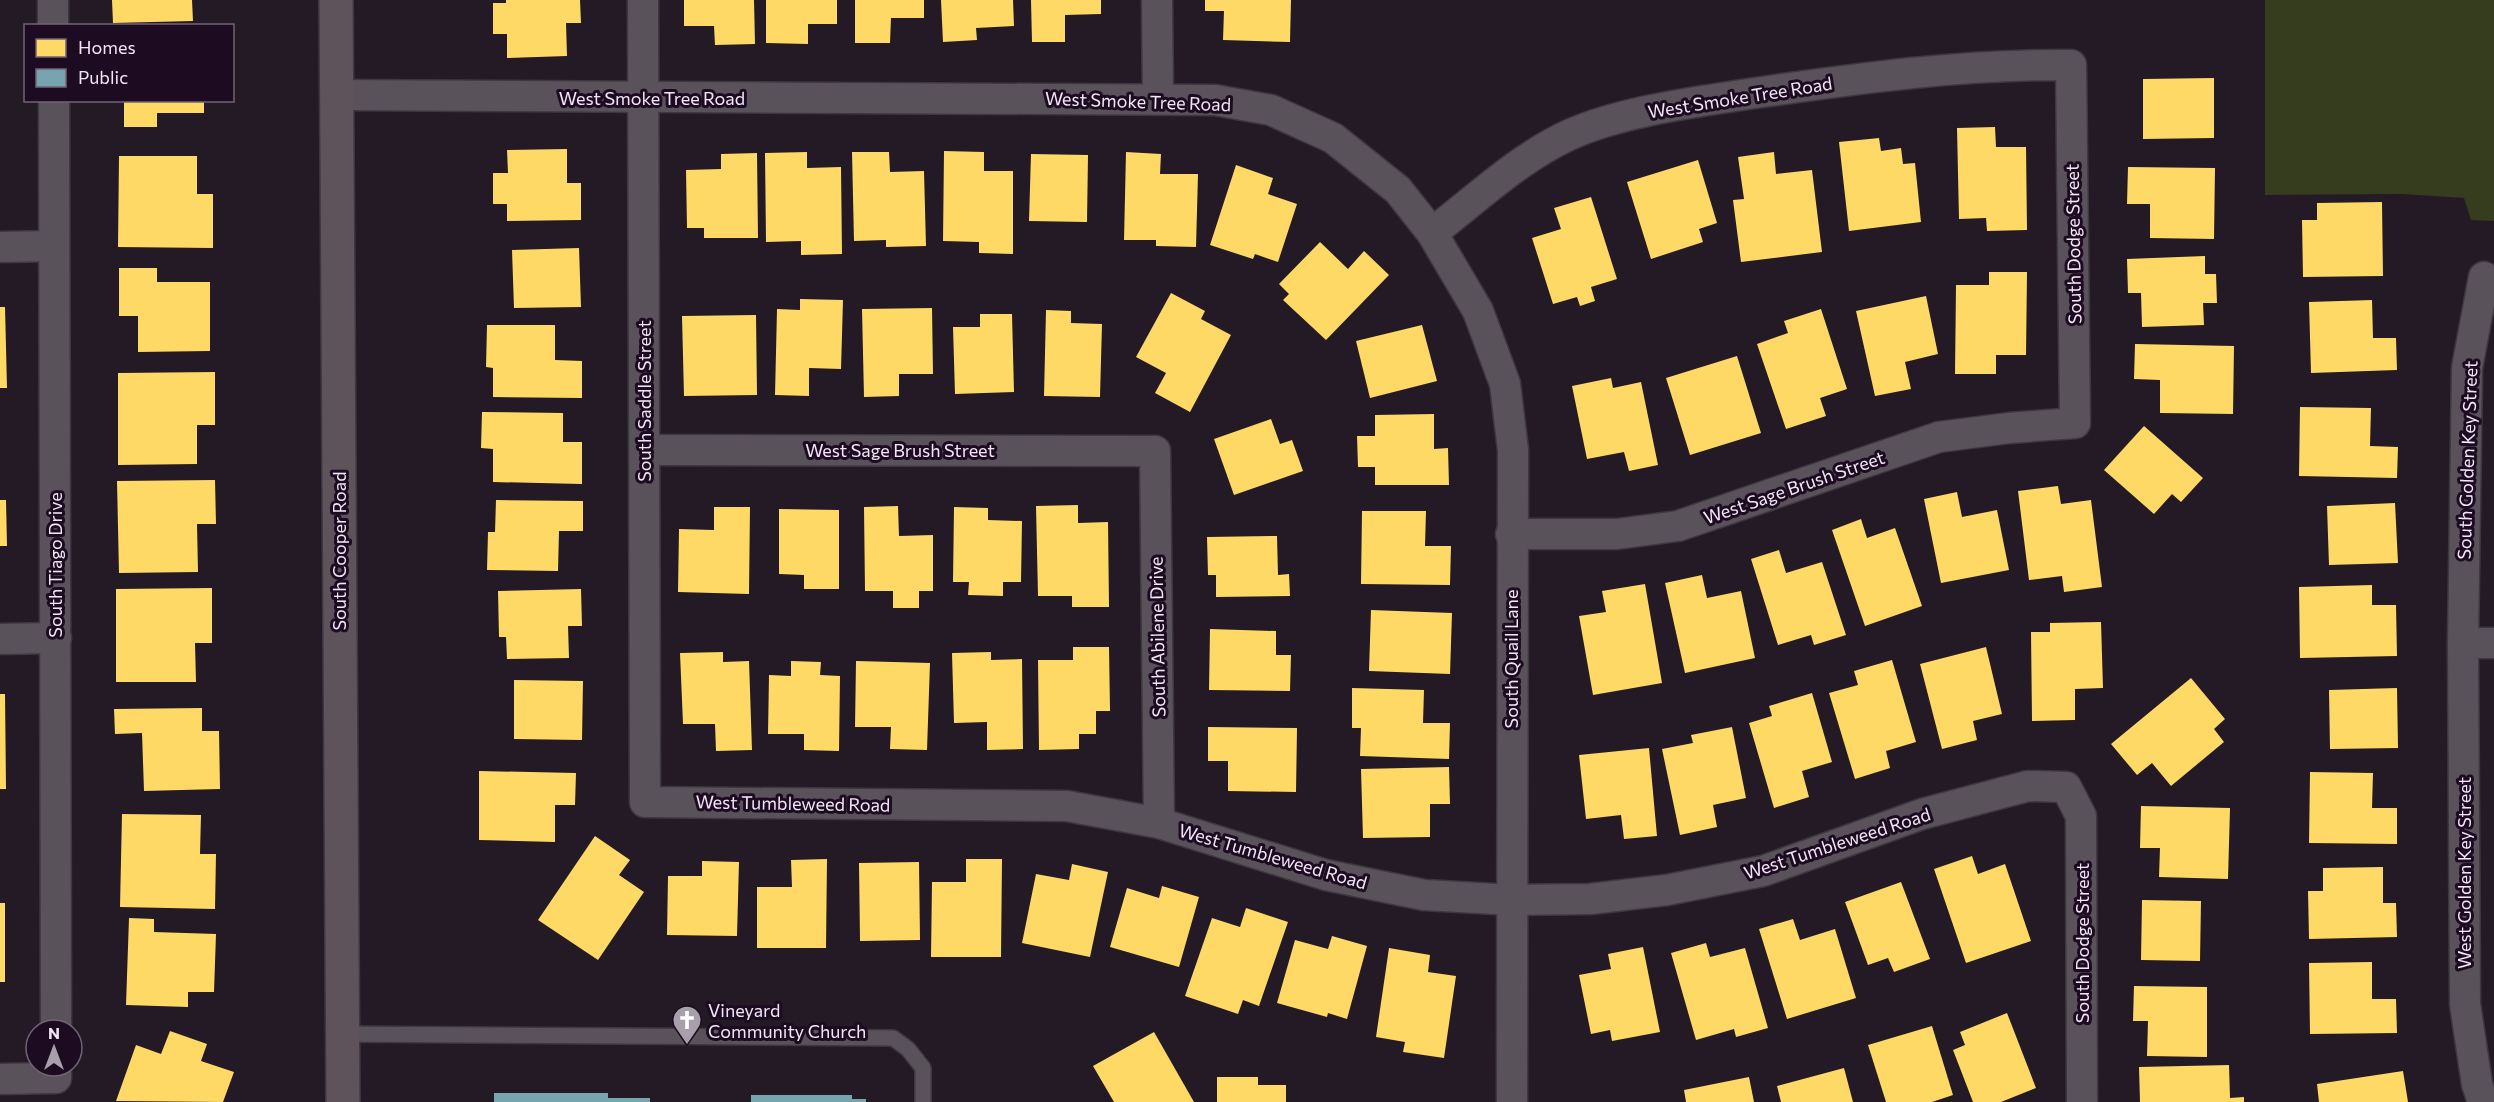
<svg xmlns="http://www.w3.org/2000/svg" width="2494" height="1102" viewBox="0 0 2494 1102" font-family="Commissioner,sans-serif">
<style>
.green{fill:#363c1e}
.homes{fill:#ffd966}
.public{fill:#76a5af}
.lines{fill:none;stroke-linecap:round;stroke-linejoin:round}
.service-casing{stroke:#3d3740;stroke-width:18}
.minor-casing{stroke:#3d3740;stroke-width:33}
.secondary-casing{stroke:#3d3740;stroke-width:36}
.service{stroke:#5a525b;stroke-width:15}
.minor{stroke:#5a525b;stroke-width:30}
.secondary{stroke:#5e535b;stroke-width:33}
.labels{text-anchor:middle;dominant-baseline:central;stroke-width:6;stroke-linejoin:round;paint-order:stroke}
.street-label{font-size:18px;fill:#f1e6f4;stroke:#1d0c21}
.poi-label{font-size:18px;fill:#f1e6f4;stroke:#1d0c21;text-anchor:start}
</style>
<rect width="100%" height="100%" fill="#231a25"/>
<path class="green" d="M2265,0H2494V221L2471,220L2464,198L2402,194L2265,195Z"/>
<g class="homes">
<path d="M112,0H192L193,21L113,23Z"/>
<path d="M506,0H580L581,23H566L567,56L507,58V34H493V3H506Z"/>
<path d="M684,0H754L755,44L715,45L714,26H684Z"/>
<path d="M766,0H837V24H808V44L766,43Z"/>
<path d="M855,0H924V18H891L890,43H855Z"/>
<path d="M941,0H1013L1014,26L976,28L977,40L943,42Z"/>
<path d="M1031,0H1101V14L1065,15V42H1032Z"/>
<path d="M1205,0H1291L1290,42L1223,40L1224,11H1205Z"/>
<path d="M2214,78V138L2143,139V79Z"/>
<path d="M124,100H204V113H157V127H124Z"/>
<path d="M1995,127L1996,147H2026L2027,230L1987,231L1986,218L1959,219L1957,128Z"/>
<path d="M1879,138L1881,151L1901,148L1903,164L1915,163L1921,222L1849,231L1839,142Z"/>
<path d="M567,149V183H581V220L507,221V204H493V173H508L507,150Z"/>
<path d="M944,151L984,152V171H1013V254L979,253V242L943,241Z"/>
<path d="M807,152V168L841,167L842,254L801,255V241L766,242L765,153Z"/>
<path d="M852,152H889L890,172L924,171L926,246L886,247V240L854,241Z"/>
<path d="M1126,152L1161,154L1160,174H1198L1196,247L1156,246V240H1124Z"/>
<path d="M1774,152L1776,174L1812,170L1822,252L1741,262L1733,200L1744,199L1738,157Z"/>
<path d="M757,153L758,238H704V228H687L686,170L721,169V154Z"/>
<path d="M1031,154L1088,155L1087,222L1029,221Z"/>
<path d="M119,156H197V194H213V248L118,247Z"/>
<path d="M1698,160L1717,223L1699,229L1703,242L1651,259L1627,182Z"/>
<path d="M1236,165L1273,178L1268,194L1297,204L1278,262L1255,254L1253,259L1210,245Z"/>
<path d="M2128,167L2215,168L2214,239L2150,238V204H2127Z"/>
<path d="M1591,197L1617,279L1591,287L1595,301L1580,306L1577,297L1553,304L1532,238L1561,229L1554,208Z"/>
<path d="M2382,202L2383,276L2303,277L2302,220H2317V203Z"/>
<path d="M1320,242L1348,269L1364,251L1389,275L1326,340L1283,300L1289,294L1279,284Z"/>
<path d="M579,248L581,307L514,308L512,250Z"/>
<path d="M2205,256V274H2216L2217,303H2203L2204,325L2142,327L2141,293H2128L2127,259Z"/>
<path d="M119,268H157V282H210V351L138,352V316H119Z"/>
<path d="M1989,272H2027L2026,355H1996V374H1955L1956,285H1989Z"/>
<path d="M1171,293L1205,311L1201,319L1231,335L1190,412L1155,393L1166,373L1136,357Z"/>
<path d="M1926,296L1938,354L1905,362L1911,389L1875,396L1856,311Z"/>
<path d="M800,299L843,300L841,369L809,368V396L775,395L777,309L800,310Z"/>
<path d="M2372,300L2373,338H2396L2397,370L2311,373L2309,302Z"/>
<path d="M0,307H5L7,388H0Z"/>
<path d="M932,308L933,374H899V396L864,397L862,309Z"/>
<path d="M1821,309L1847,389L1820,398L1826,416L1786,429L1757,344L1788,333L1784,321Z"/>
<path d="M1046,310L1071,311V323L1102,324L1100,397L1044,396Z"/>
<path d="M980,314H1012L1014,392L955,394L953,327H980Z"/>
<path d="M756,315L757,395L684,396L682,316Z"/>
<path d="M487,325H555V360L582,361V398L493,397V368L486,367Z"/>
<path d="M1422,325L1437,381L1370,398L1356,341Z"/>
<path d="M2135,344L2234,346L2233,414L2160,413V380L2134,379Z"/>
<path d="M1737,356L1761,433L1690,455L1666,378Z"/>
<path d="M215,372V425H197V464L118,465V373Z"/>
<path d="M1611,378L1613,388L1641,382L1658,465L1629,471L1624,452L1587,459L1572,386Z"/>
<path d="M2300,407L2371,408L2370,446L2398,447L2397,478L2299,476Z"/>
<path d="M482,412L563,413V442H582V484L493,482V449L481,448Z"/>
<path d="M1434,414V449L1448,448L1449,485H1375V467H1358L1357,436H1375V415Z"/>
<path d="M1271,419L1280,444L1292,440L1303,471L1234,495L1214,439Z"/>
<path d="M2144,426L2203,478L2181,502L2172,494L2154,514L2104,470Z"/>
<path d="M215,480L216,524H197L198,572L119,573L117,481Z"/>
<path d="M2058,486L2061,504L2091,500L2102,587L2064,592L2062,576L2029,580L2018,491Z"/>
<path d="M1957,492L1962,517L1997,510L2009,570L1941,583L1924,499Z"/>
<path d="M0,500H6L7,546H0Z"/>
<path d="M496,500L583,501V531H559L558,571L487,570L488,532H495Z"/>
<path d="M2395,503L2398,563L2329,565L2327,506Z"/>
<path d="M1078,505V523L1108,522L1109,607H1072V596H1038L1036,506Z"/>
<path d="M898,506L899,536L933,535V591H919V608H893V591H865L864,507Z"/>
<path d="M714,507H750L749,594L678,592L679,529L714,530Z"/>
<path d="M954,507L988,508V520L1022,521L1021,582H1003V596L968,595L969,582H953Z"/>
<path d="M779,509L839,510V589H804V575L779,574Z"/>
<path d="M1362,511H1426L1425,546H1451L1450,585L1361,584Z"/>
<path d="M1861,519L1867,538L1895,528L1922,606L1865,626L1832,530Z"/>
<path d="M1277,536L1278,575L1289,574L1290,596L1216,597V575H1208L1207,537Z"/>
<path d="M1779,550L1786,573L1822,562L1846,635L1814,645L1811,635L1778,645L1751,559Z"/>
<path d="M1702,575L1707,598L1741,591L1755,658L1685,673L1665,583Z"/>
<path d="M1645,584L1662,683L1593,695L1579,616L1606,612L1602,591Z"/>
<path d="M2372,585V605H2396L2397,656L2300,658L2299,587Z"/>
<path d="M212,588V643H195L196,682H116V589Z"/>
<path d="M581,589L582,626H568L569,658L507,659L506,637H499L498,591Z"/>
<path d="M1371,610L1452,613L1450,674L1369,671Z"/>
<path d="M2101,622L2103,688L2075,689V720L2032,721L2031,632H2050V623Z"/>
<path d="M1210,629L1276,631V655H1291L1290,691L1209,690Z"/>
<path d="M1073,647H1109L1110,711H1096V734H1079V749L1039,750L1038,660H1073Z"/>
<path d="M1986,647L2002,714L1973,721L1977,740L1942,749L1920,664Z"/>
<path d="M723,652V662L749,661L752,750L716,751L715,724H683L680,653Z"/>
<path d="M991,652V660L1022,659L1023,749L987,750V722L954,723L952,653Z"/>
<path d="M1892,660L1916,742L1886,751L1890,768L1855,779L1829,693L1858,685L1854,671Z"/>
<path d="M791,661L821,662L820,675L840,676L839,751L804,750V734H768L769,675L791,676Z"/>
<path d="M856,661L930,663L927,750L890,749L891,727H855Z"/>
<path d="M2191,678L2225,719L2214,729L2224,742L2171,786L2152,763L2137,775L2111,744Z"/>
<path d="M514,680L583,681L582,740L514,739Z"/>
<path d="M1352,688L1424,690L1423,723H1450L1449,759L1360,756L1361,728H1352Z"/>
<path d="M2397,688L2398,748L2330,749L2329,690Z"/>
<path d="M1812,693L1832,762L1802,771L1809,797L1774,808L1749,723L1772,716L1769,706Z"/>
<path d="M0,694H5L6,789H0Z"/>
<path d="M202,708V731H219L220,789L144,791L142,733L115,734L114,709Z"/>
<path d="M1208,727L1297,728L1296,792L1228,791V761H1208Z"/>
<path d="M1732,727L1746,798L1713,805L1717,827L1680,835L1662,749L1693,743L1691,735Z"/>
<path d="M1649,748L1657,836L1624,839L1621,815L1586,819L1579,755Z"/>
<path d="M1449,767L1450,804H1430V837L1363,838L1361,769Z"/>
<path d="M479,771L576,773L575,805H555V842L479,840Z"/>
<path d="M2310,772L2373,773L2372,808H2397V844L2309,843Z"/>
<path d="M2141,806L2230,808L2228,879L2159,877L2160,848H2140Z"/>
<path d="M122,814L201,815L200,854H216L215,909L120,907Z"/>
<path d="M595,836L630,860L619,875L644,892L598,960L538,920Z"/>
<path d="M1972,856L1978,874L2005,864L2031,941L1966,963L1934,869Z"/>
<path d="M827,859L826,948H757V887H792L791,860Z"/>
<path d="M966,859H1002L1001,957H931L932,882H966Z"/>
<path d="M702,861L739,862L737,936L667,935L668,876H702Z"/>
<path d="M919,862L920,940L860,941L859,863Z"/>
<path d="M1072,864L1108,872L1090,957L1022,943L1036,874L1069,880Z"/>
<path d="M2383,867V903H2396L2397,937L2309,939L2308,891H2323V868Z"/>
<path d="M1901,882L1930,959L1894,972L1888,958L1868,965L1845,902Z"/>
<path d="M1162,886L1199,897L1179,967L1110,947L1127,888L1159,898Z"/>
<path d="M2142,900L2201,901L2200,961L2141,960Z"/>
<rect x="0" y="903" width="5" height="79"/>
<path d="M1246,908L1288,922L1259,1006L1243,1000L1238,1014L1185,996L1212,918L1240,927Z"/>
<path d="M129,918L154,919V932L216,934L214,992H188V1007L126,1005Z"/>
<path d="M1793,919L1800,940L1835,929L1856,998L1787,1019L1759,929Z"/>
<path d="M1332,936L1367,946L1347,1019L1328,1013L1327,1017L1277,1003L1295,940L1328,949Z"/>
<path d="M1706,943L1710,957L1745,948L1768,1028L1736,1037L1734,1029L1696,1040L1671,953Z"/>
<path d="M1643,947L1660,1032L1612,1041L1610,1030L1591,1034L1579,975L1611,969L1608,954Z"/>
<path d="M1389,948L1430,955L1428,972L1456,976L1444,1058L1403,1052L1405,1042L1376,1037Z"/>
<path d="M2372,962V999H2396L2397,1033L2310,1034L2309,963Z"/>
<path d="M2134,986L2207,987V1057L2147,1056L2148,1021H2133Z"/>
<path d="M2007,1013L2036,1088L2001,1102H1973L1953,1050L1965,1045L1960,1032Z"/>
<path d="M1932,1026L1953,1095L1932,1102H1886L1868,1045Z"/>
<path d="M170,1031L207,1044L201,1061L234,1072L223,1102L116,1101L136,1045L161,1054Z"/>
<path d="M1154,1032L1194,1102H1114L1093,1066Z"/>
<path d="M2229,1065L2230,1098L2244,1097V1102H2140L2139,1067Z"/>
<path d="M1844,1068L1853,1102H1781L1777,1086Z"/>
<path d="M2403,1071L2408,1102H2319L2317,1084Z"/>
<path d="M1217,1077H1258V1085H1286V1102H1217Z"/>
<path d="M1749,1077L1754,1102H1686L1684,1090Z"/>
</g>
<g class="public">
<path d="M494,1093H608V1098H650V1102H494Z"/>
<path d="M751,1095H852V1099H866V1102H751Z"/>
</g>
<g class="lines">
<g class="service-casing">
<path id="service" d="M343,1034L893,1038L908,1049L923,1068V1102"/>
</g>
<g class="minor-casing">
<g id="minor">
<path d="M53,0V26"/>
<path d="M643,0L645,802L1067,806L1159,823L1326,875L1424,895L1513,900L1590,899L1667,890L1763,871L1922,814L2028,786L2066,787L2081,816L2082,1102"/>
<path d="M1157,0L1158,99"/>
<path d="M336,95L1215,100L1271,110L1333,138L1398,190L1432,233C1475,200 1519,158 1569,135C1622,111 1696,102 1755,93C1860,78 1965,64 2071,65L2075,423L2009,428L1939,437L1678,526L1617,534H1511"/>
<path d="M54,100L56,1030"/>
<path d="M1432,233L1478,311L1505,384L1513,450L1512,1102"/>
<path d="M0,247L54,246"/>
<path d="M645,450L1155,451L1159,823"/>
<path d="M0,639L56,638"/>
<path d="M2463,643H2494"/>
<path d="M0,1079L56,1078V1066"/>
<path d="M2483,1102L2477,1084L2465,1004L2463,643L2467,368L2484,277"/>
</g>
</g>
<g class="secondary-casing">
<path id="secondary" d="M336,0L343,1102"/>
</g>
<use href="#service" class="service"/>
<use href="#minor" class="minor"/>
<use href="#secondary" class="secondary"/>
</g>
<defs>
<g id="church-pin" transform="scale(1.5)"><path d="M0 17L-7.5 6A9.5 9.5 0 1 1 7.5 6Z" fill="#a99fac" stroke="#1d0c21"/><path d="M-1.2-6h2.4v3.5h3.3v2.4h-3.3V6h-2.4V-.1h-3.3v-2.4h3.3Z" fill="#fff"/></g>
</defs>
<g fill-rule="evenodd">
<use href="#church-pin" x="687" y="1020"/>
</g>
<g class="labels">
<g class="street-label">
<text transform="translate(1740 97) rotate(-9)">West Smoke Tree Road</text>
<text x="652" y="98">West Smoke Tree Road</text>
<text transform="translate(1138 101) rotate(2)">West Smoke Tree Road</text>
<text transform="translate(2073 244) rotate(-91)">South Dodge Street</text>
<text transform="translate(644 401) rotate(-90)">South Saddle Street</text>
<text x="900" y="450">West Sage Brush Street</text>
<text transform="translate(2467 460) rotate(-88)">South Golden Key Street</text>
<text transform="translate(1794 487) rotate(-19)">West Sage Brush Street</text>
<text transform="translate(339 551) rotate(-90)">South Cooper Road</text>
<text transform="translate(55 565) rotate(-90)">South Tiago Drive</text>
<text transform="translate(1157 637) rotate(-91)">South Abilene Drive</text>
<text transform="translate(1511 659) rotate(-90)">South Quail Lane</text>
<text transform="translate(793 803) rotate(1)">West Tumbleweed Road</text>
<text transform="translate(1837 843) rotate(-18)">West Tumbleweed Road</text>
<text transform="translate(1273 856) rotate(16)">West Tumbleweed Road</text>
<text transform="translate(2464 873) rotate(-90)">West Golden Key Street</text>
<text transform="translate(2082 943) rotate(-90)">South Dodge Street</text>
</g>
<g class="poi-label">
<text x="708" y="1010">Vineyard<tspan x="708" dy="21">Community Church</tspan></text>
</g>
</g>
<rect x="24" y="24" width="210" height="78" fill="#1d0c21" stroke="#726375" stroke-width="1.5"/>
<rect x="36" y="39" width="30" height="18" fill="#ffd966" stroke="#726375" stroke-width="1.5"/>
<text x="78" y="54" font-size="18" fill="#f1e6f4">Homes</text>
<rect x="36" y="69" width="30" height="18" fill="#76a5af" stroke="#726375" stroke-width="1.5"/>
<text x="78" y="84" font-size="18" fill="#f1e6f4">Public</text>
<g transform="translate(54 1048)"><circle r="28" fill="#1d0c21" stroke="#726375" stroke-width="1.5"/>
<path d="M0-4.5L10 22L0 15L-10 22Z" fill="#a99fac"/>
<text y="-9" font-size="16" font-weight="bold" text-anchor="middle" fill="#f1e6f4">N</text>
</g>
</svg>
